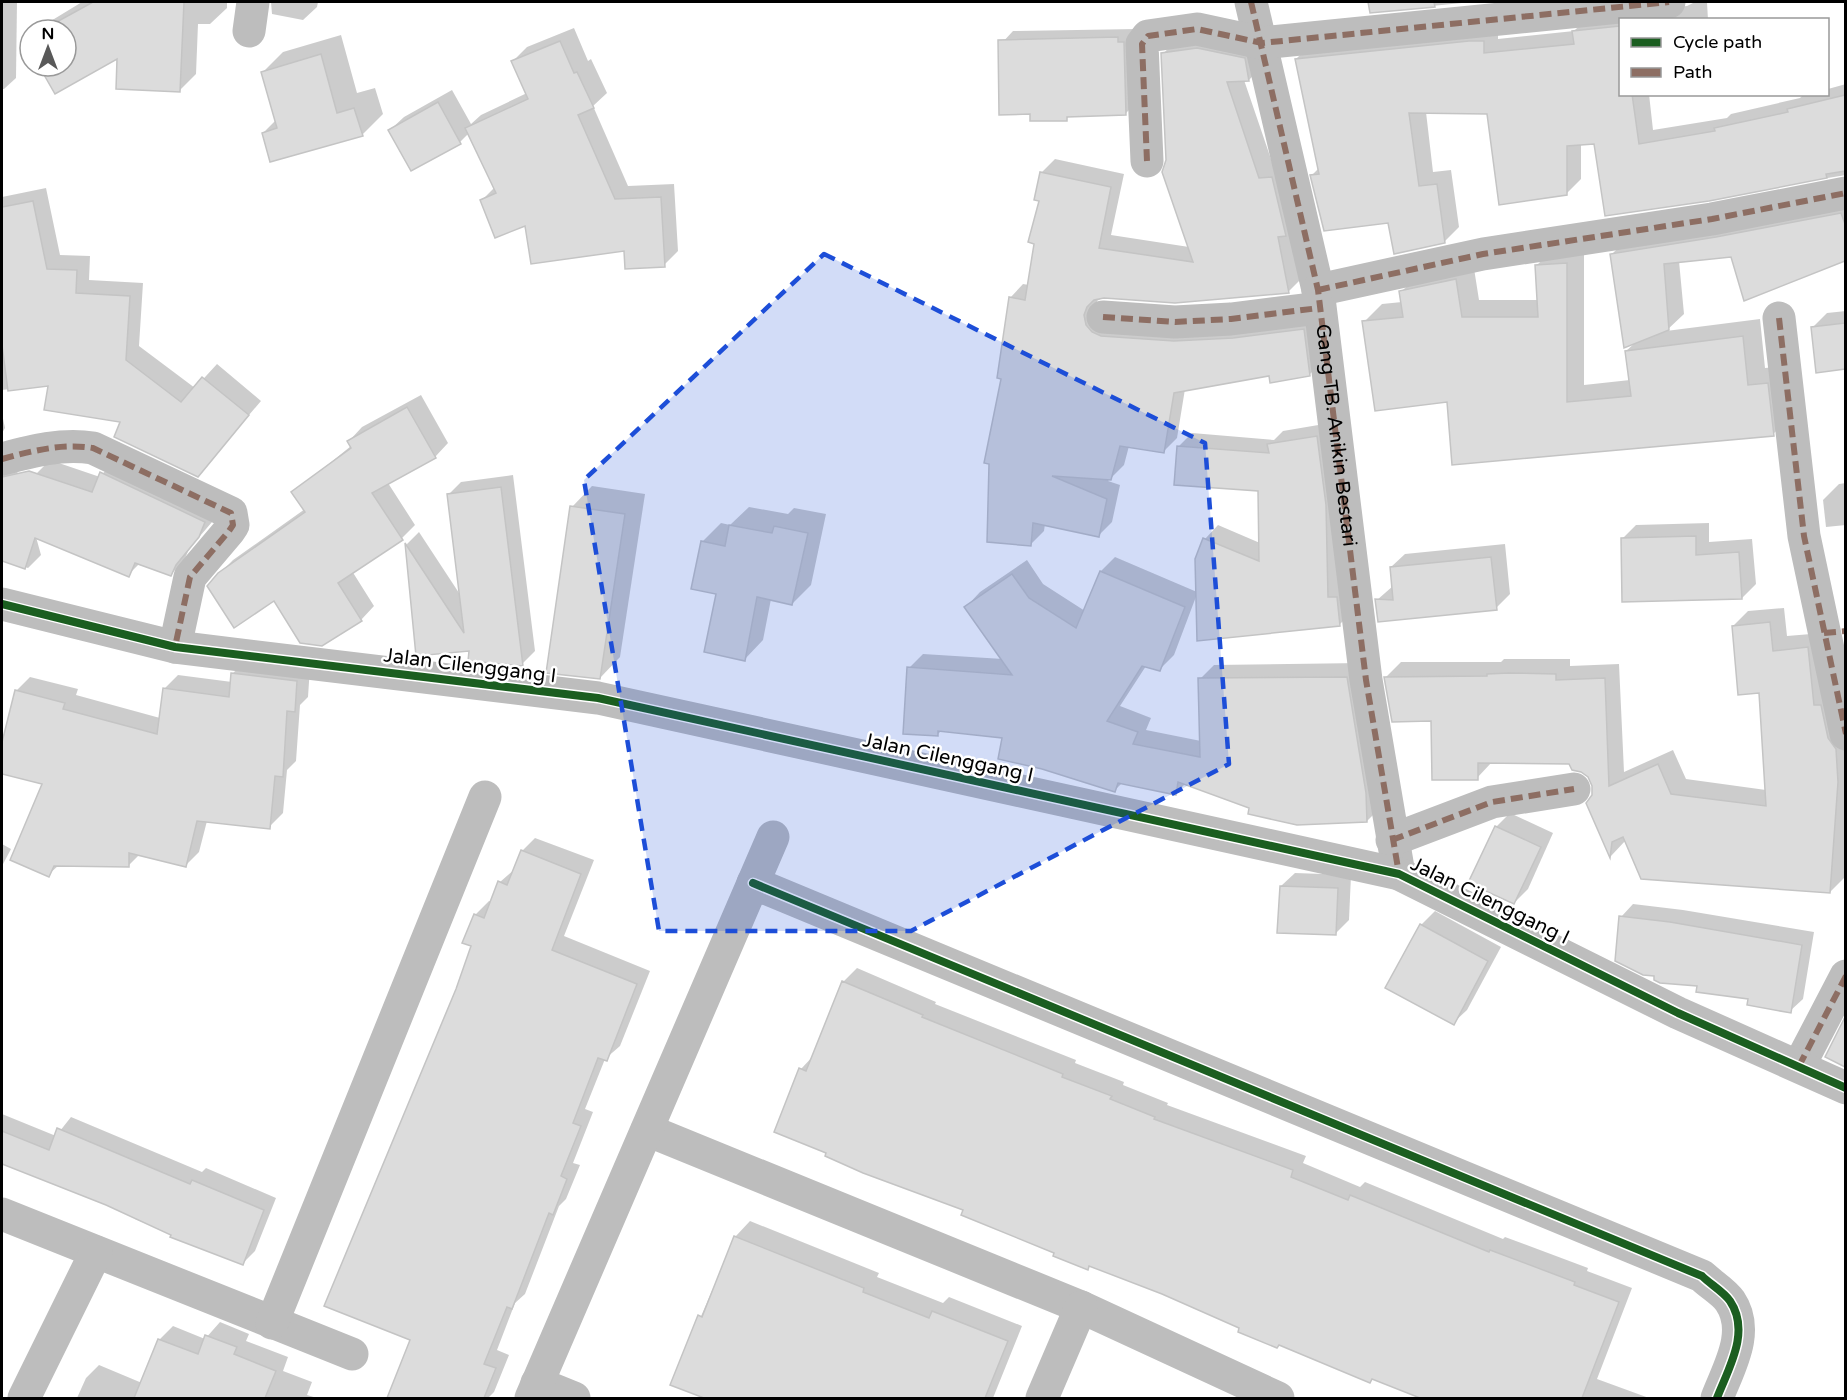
<svg xmlns="http://www.w3.org/2000/svg" width="1847" height="1400" viewBox="0 0 1847 1400" font-family="'Varela Round',sans-serif">
<style>
.shadow{fill:#0003}
.building{fill:#dcdcdc;stroke:#c4c4c4;stroke-width:1.5}
.lines{fill:none;stroke-linecap:round;stroke-linejoin:round}
.minor{stroke:#bdbdbd;stroke-width:33}
.tertiary{stroke:#bdbdbd;stroke-width:33}
.quiet{stroke:#8d6e63;stroke-width:6;stroke-dasharray:12 6;stroke-linecap:butt}
.cycleway-casing{stroke:#fff;stroke-width:11}
.cycleway{stroke:#1b5e20;stroke-width:8}
.marked{fill:#1d4ed8;fill-opacity:0.2;stroke:#1d4ed8;stroke-width:4.5;stroke-dasharray:12 8;stroke-linejoin:round}
.labels{text-anchor:middle;dominant-baseline:central;stroke-width:5;stroke-linejoin:round;paint-order:stroke}
.street-label{font-size:20px;fill:#000;stroke:#fff}
</style>
<rect width="100%" height="100%" fill="#fff"/>
<g class="shadow">
<path d="M2,2H17L16,78L4,89H2Z"/>
<path d="M82,2H227V8L210,24H198L196,74L179,91L119,56L56,92L41,66H66V30H36Z"/>
<path d="M271,2H318L317,7L303,20L272,14Z"/>
<path d="M1369,2H1472L1371,12Z"/>
<path d="M1695,2H1707L1708,20H1620V94H1649L1653,130L1727,118L1731,114L1800,98L1804,94H1828V89L1846,84V175L1606,215L1595,142L1581,143V179L1566,194L1488,112H1426L1433,172L1451,170L1459,227L1444,242L1389,221L1312,175L1319,168L1296,59L1311,44L1498,25V39L1574,31L1589,16L1687,6Z"/>
<path d="M574,28L588,61L591,59L607,93L593,106L628,186L674,184L678,251L664,265L625,249L527,224L481,201L495,187L469,133L460,142L390,130L404,117L452,90L471,124L481,115L527,93L513,61L527,47Z"/>
<path d="M1137,29L1139,100L1125,114L1070,115L1066,119L1032,112L1000,45L1013,31Z"/>
<path d="M341,35L357,93L375,88L383,114L362,135L263,133L276,120L263,72L283,52Z"/>
<path d="M30,36V48L26,40Z"/>
<path d="M1176,40L1258,45L1262,66L1249,80H1244L1273,165L1302,278L1289,291L1175,302L1104,297L1097,301L1099,311L1317,316L1323,361L1309,375L1270,374L1185,389L1177,438L1163,452L1129,446L1124,465L1108,481L1120,485L1112,522L1099,535L1045,524L1044,531L1031,544L1003,378L1010,298L1023,284L1029,285L1041,199L1042,172L1055,159L1124,174L1111,235L1189,247L1167,160L1163,54Z"/>
<path d="M46,188L60,255L90,256L89,280L143,283L139,346L195,388L217,364L261,401L198,475L122,421L50,384L2,390V197Z"/>
<path d="M1846,201V259L1745,299L1732,255L1679,261L1684,314L1666,331L1760,319L1765,368L1785,366L1791,417L1773,434L1449,400L1364,322L1382,304L1402,302L1401,292L1419,274L1473,262L1479,300H1539L1536,266L1554,248L1584,246V385L1630,380L1626,351L1636,342L1612,254L1627,239Z"/>
<path d="M1846,311V367L1817,371L1812,328L1827,313Z"/>
<path d="M421,395L448,443L435,457L388,483L415,525L402,538L352,571L374,606L361,620L274,599L219,574L233,560L305,509L293,493L351,446L349,441L362,427Z"/>
<path d="M2,414L5,428L2,433Z"/>
<path d="M1330,423L1353,611L1340,624L1197,594L1174,655L1160,669L1146,666L1120,706L1151,718L1146,730L1201,741L1200,679L1214,665L1361,663L1381,807L1367,821L1251,807L1186,783L1175,794L1123,782L1114,791L1004,737L942,730L937,735L909,668L923,654L1003,659L966,607L980,592L1027,560L1043,584L1085,611L1101,571L1115,557L1197,592L1205,539L1218,525L1260,543L1259,490L1178,447L1192,433L1274,440L1283,431Z"/>
<path d="M2,457L15,464L30,515L36,474L50,460L100,477L115,459L212,522L189,549L184,561L171,574L140,563L128,575L36,537L41,555L28,568L2,559Z"/>
<path d="M513,475L535,651L522,664L470,649L417,654L407,544L419,532L461,596L448,495L461,482Z"/>
<path d="M1846,483V525L1826,527L1823,500L1839,484Z"/>
<path d="M592,486L645,494L620,657L600,678L572,507Z"/>
<path d="M749,507L788,514L794,508L826,514L811,585L792,604L771,599L763,640L745,659L717,592L702,542L721,523L730,525Z"/>
<path d="M1709,523V542L1752,539L1756,584L1742,598L1622,539L1636,525Z"/>
<path d="M1505,544L1510,594L1496,608L1377,600L1393,586L1391,567L1405,554Z"/>
<path d="M1784,608L1787,636L1823,633L1846,727L1845,877L1830,892L1626,840L1611,856L1588,803L1593,797L1594,786L1589,776L1570,763L1492,762L1477,778L1433,719L1386,677L1401,662H1501L1504,659H1570V666L1619,664L1624,772L1673,750L1686,779L1766,790L1760,691L1733,626L1748,611Z"/>
<path d="M247,660L310,667L308,697L300,705L296,761L287,770L283,813L269,827L207,821L199,852L186,865L140,854L128,866L59,865L48,875L45,783L2,772V747L17,690L30,677L78,689L76,695L160,718L164,689L178,675L232,682L233,673Z"/>
<path d="M1510,813L1553,833L1528,889L1514,903L1496,827Z"/>
<path d="M535,838L594,860L564,936L650,971L620,1046L605,1059L585,1109L593,1112L573,1163L580,1165L566,1199L559,1206L525,1294L515,1303L497,1350L509,1355L494,1392L488,1398H389L412,1339L457,990L473,945L464,942L475,915L489,901L492,902L500,882L515,869L522,851Z"/>
<path d="M2,844L11,849L2,866Z"/>
<path d="M1295,873L1351,875L1349,920L1335,934L1281,886Z"/>
<path d="M1633,904L1683,910L1814,932L1803,999L1790,1011L1750,998L1656,974L1621,917Z"/>
<path d="M1435,911L1501,947L1467,1010L1453,1023L1421,925Z"/>
<path d="M857,968L936,1002L935,1004L1076,1060L1075,1063L1124,1082L1123,1085L1168,1103L1167,1105L1306,1156L1303,1163L1360,1187L1365,1182L1503,1239L1505,1237L1588,1268L1587,1271L1632,1288L1597,1379L1649,1398H1424L1373,1378L1369,1382L1193,1308L1194,1305L1091,1265L1088,1268L965,1209L903,1187L776,1131L801,1069L814,1055L843,982Z"/>
<path d="M1846,1021V1067L1827,1056Z"/>
<path d="M2,1114L56,1136L71,1117L202,1172L206,1168L276,1198L255,1251L243,1263L135,1219V1217L106,1204L2,1163Z"/>
<path d="M750,1221L879,1273L877,1277L943,1303L949,1297L1022,1326L993,1398H708L672,1384L735,1237Z"/>
<path d="M220,1322L249,1334L246,1341L288,1357L283,1371L312,1382L307,1395L317,1398H77L86,1378L99,1365L142,1383L159,1340L173,1326L205,1339Z"/>
</g>
<g class="building">
<path d="M93,2H184L180,92L116,89L117,59L55,94L39,66H66V30H42Z"/>
<path d="M1368,2H1434L1435,7L1370,13Z"/>
<path d="M1620,26V94H1632L1639,144L1715,131L1714,128L1788,112L1787,109L1845,95V171L1826,174L1827,178L1709,201L1605,216L1594,144L1567,146V195L1499,205L1487,114L1409,113L1419,186L1437,184L1445,243L1394,254L1388,223L1324,231L1310,175L1319,174L1295,59L1469,41H1484V53L1574,44L1572,31Z"/>
<path d="M1118,37V42H1124L1126,115L1067,117V121H1030V114L999,115L998,40Z"/>
<path d="M560,41L574,73L577,72L594,108L578,115L615,199L661,197L665,267L625,269L624,251L531,264L525,226L495,238L480,200L496,193L465,128L528,99L511,61Z"/>
<path d="M1197,48L1245,58L1249,81L1227,82L1259,178L1272,177L1286,236L1278,237L1289,293L1175,303L1104,298L1094,300L1087,307L1084,315L1086,325L1092,332L1101,336L1174,341L1233,338L1304,329L1310,376L1270,383L1269,376L1174,393L1164,453L1120,446L1111,480L1052,476L1107,499L1099,537L1033,523L1031,546L987,542L989,464L984,463L1001,379L997,378L1009,297L1025,300L1034,244L1028,242L1039,201L1034,200L1040,172L1111,187L1099,248L1193,262L1162,172L1166,160L1161,53Z"/>
<path d="M321,54L337,113L354,108L363,136L270,162L262,133L277,128L261,72Z"/>
<path d="M438,102L461,144L411,171L388,130Z"/>
<path d="M33,201L47,269L77,270L76,293L130,296L126,360L181,402L202,377L249,415L198,477L114,437L120,422L44,410L48,386L8,391L2,345V207Z"/>
<path d="M1841,213L1845,224V261L1744,301L1731,257L1664,264L1669,330L1624,348L1610,254L1716,237Z"/>
<path d="M1567,263V402L1631,396L1625,351L1743,336L1748,385L1768,383L1774,436L1452,465L1447,402L1375,411L1362,321L1403,317L1399,291L1456,279L1462,317H1538L1535,265Z"/>
<path d="M1845,323V369L1816,373L1811,327Z"/>
<path d="M407,407L436,458L372,493L403,540L338,583L362,621L322,646L300,643L274,601L234,628L207,586L218,573L305,512L291,492L351,448L347,441Z"/>
<path d="M1317,436L1326,505L1328,597H1337L1340,626L1197,641L1195,559L1203,538L1259,561L1258,491L1174,485L1177,446L1269,453L1267,444Z"/>
<path d="M29,471L92,492L100,472L205,522L199,537L176,565L171,576L135,563L129,577L35,538L25,569L2,561V477Z"/>
<path d="M501,487L523,666L468,661L469,651L416,656L405,543L464,633L447,494Z"/>
<path d="M570,506L625,514L600,679L546,673Z"/>
<path d="M729,525L772,533L774,526L808,533L792,605L757,597L745,661L704,652L716,594L691,589L701,541L725,546Z"/>
<path d="M1696,536V555L1739,552L1742,599L1622,602L1621,538Z"/>
<path d="M1491,557L1497,610L1378,622L1375,599L1393,600L1390,567Z"/>
<path d="M1100,571L1185,607L1160,671L1142,666L1107,721L1138,732L1133,744L1200,757L1198,678L1347,677L1366,793L1367,822L1297,825L1248,814L1249,808L1178,782L1176,795L1118,783L1115,792L1042,769L998,759L1002,738L938,731V736L903,734L907,667L1012,675L964,607L1012,574L1029,598L1076,628Z"/>
<path d="M1770,622L1773,651L1808,647L1814,705H1821L1828,738L1836,749L1838,782L1830,893L1641,879L1623,837L1612,842L1610,858L1586,803L1592,795V786L1588,777L1581,772L1572,770L1569,764L1478,763V780H1432L1431,721L1392,722L1384,677L1487,676V674L1509,673L1556,674V680L1605,678L1609,786L1658,764L1671,794L1766,806L1759,693L1738,695L1732,626Z"/>
<path d="M231,673L297,681L295,712L287,711L283,777L275,776L270,829L197,821L186,867L129,853V867L54,866L49,877L10,860L42,784L2,774V742L15,690L65,703L63,709L157,734L163,688L229,697Z"/>
<path d="M1495,826L1541,847L1514,904L1468,883Z"/>
<path d="M521,850L581,874L552,950L637,984L607,1061L598,1058L573,1123L581,1126L561,1176L567,1179L553,1215L549,1213L512,1309L507,1307L484,1364L496,1368L484,1398H387L410,1340L324,1306L456,989L471,946L462,943L474,914L484,918L498,881L507,885Z"/>
<path d="M1280,886L1338,888L1336,935L1277,933Z"/>
<path d="M1619,916L1670,922L1802,945L1791,1013L1747,1005L1748,999L1696,992L1697,986L1660,983L1654,980V976L1643,975L1615,961Z"/>
<path d="M1420,924L1488,961L1454,1025L1385,988Z"/>
<path d="M842,981L923,1015L922,1017L1063,1074L1062,1077L1112,1096L1110,1099L1155,1117L1154,1119L1293,1170L1291,1177L1348,1200L1350,1195L1489,1252L1490,1250L1575,1282L1574,1285L1619,1302L1582,1398H1420L1372,1379L1370,1383L1279,1345L1277,1348L1238,1332L1239,1328L1162,1294L1089,1266L1088,1270L1053,1256L1054,1253L961,1215L963,1210L863,1173L825,1156L826,1153L774,1132L799,1068L806,1071Z"/>
<path d="M1845,1017V1067L1825,1057Z"/>
<path d="M57,1128L190,1184L192,1180L264,1210L243,1265L170,1237L171,1235L106,1205L2,1164V1131L49,1150Z"/>
<path d="M734,1236L864,1288L863,1292L929,1318L932,1311L1008,1341L985,1398H704L670,1385L698,1315L702,1317Z"/>
<path d="M205,1335L237,1347L234,1354L276,1371L265,1398H134L158,1339L198,1354Z"/>
</g>
<g class="lines">
<g class="minor">
<path d="M1251,2L1318,290L1366,680L1399,874"/>
<path d="M249,31L253,2"/>
<path d="M1147,161L1142,44L1148,36L1197,29L1262,43L1669,2"/>
<path d="M1318,290L1483,254L1712,219L1846,193"/>
<path d="M1103,317L1175,322L1231,319L1319,308"/>
<path d="M1779,318L1804,536L1846,734"/>
<path d="M2,459C32,451 62,443 93,448L231,513L233,525L229,531L190,577L175,647"/>
<path d="M1392,840L1492,802L1574,789"/>
<path d="M753,883L1702,1276C1710,1284 1724,1292 1730,1301C1751,1332 1728,1369 1717,1398"/>
<path d="M1799,1066L1846,976"/>
<path d="M647,1130L1081,1307L1278,1398"/>
<path d="M2,1214L352,1354"/>
<path d="M272,1323L485,797"/>
<path d="M537,1383L574,1398"/>
<path d="M24,1398L96,1252"/>
<path d="M531,1398L773,837"/>
<path d="M1042,1398L1081,1307"/>
</g>
<path class="tertiary" d="M2,604L175,647L598,698L1399,874L1678,1013L1846,1088"/>
<g class="quiet">
<path id="s1" d="M1251,2L1318,290L1366,680L1399,874"/>
<path d="M1147,161L1142,44L1148,36L1197,29L1262,43L1669,2"/>
<path d="M1318,290L1483,254L1712,219L1846,193"/>
<path d="M1103,317L1175,322L1231,319L1319,308"/>
<path d="M1779,318L1804,536L1846,734"/>
<path d="M2,459C32,451 62,443 93,448L231,513L233,525L229,531L190,577L175,647"/>
<path d="M1824,633L1846,631"/>
<path d="M1392,840L1492,802L1574,789"/>
<path d="M1799,1066L1846,976"/>
</g>
<g class="cycleway-casing">
<g id="cycleway">
<path d="M2,604L175,647L598,698L1399,874L1678,1013L1846,1088"/>
<path d="M753,883L1702,1276C1710,1284 1724,1292 1730,1301C1751,1332 1728,1369 1717,1398"/>
</g>
</g>
<use href="#cycleway" class="cycleway"/>
</g>
<path class="marked" d="M824,254L1205,443L1229,764L911,931H659L584,480Z"/>
<g class="labels">
<g class="street-label">
<text stroke="none"><textPath href="#s1" startOffset="442">Gang TB. Anikin Bestari</textPath></text>
<text transform="translate(470 666) rotate(7)">Jalan Cilenggang I</text>
<text transform="translate(948 758) rotate(12)">Jalan Cilenggang I</text>
<text transform="translate(1490 901) rotate(26)">Jalan Cilenggang I</text>
</g>
</g>
<rect width="1847" height="1400" fill="none" stroke="#000000" stroke-width="6"/>
<rect x="1619" y="18" width="210" height="78" fill="#ffffff" stroke="#999999" stroke-width="1.5"/>
<rect x="1631" y="38" width="30" height="9" fill="#1b5e20" stroke="#999999" stroke-width="1.5"/>
<text x="1673" y="48" font-size="18" fill="#000000">Cycle path</text>
<rect x="1631" y="68" width="30" height="9" fill="#8d6e63" stroke="#999999" stroke-width="1.5"/>
<text x="1673" y="78" font-size="18" fill="#000000">Path</text>
<g transform="translate(48 48)"><circle r="28" fill="#ffffff" stroke="#999999" stroke-width="1.5"/>
<path d="M0-4.5L10 22L0 15L-10 22Z" fill="#595959"/>
<text y="-9" font-size="16" font-weight="bold" text-anchor="middle" fill="#000000">N</text>
</g>
</svg>
